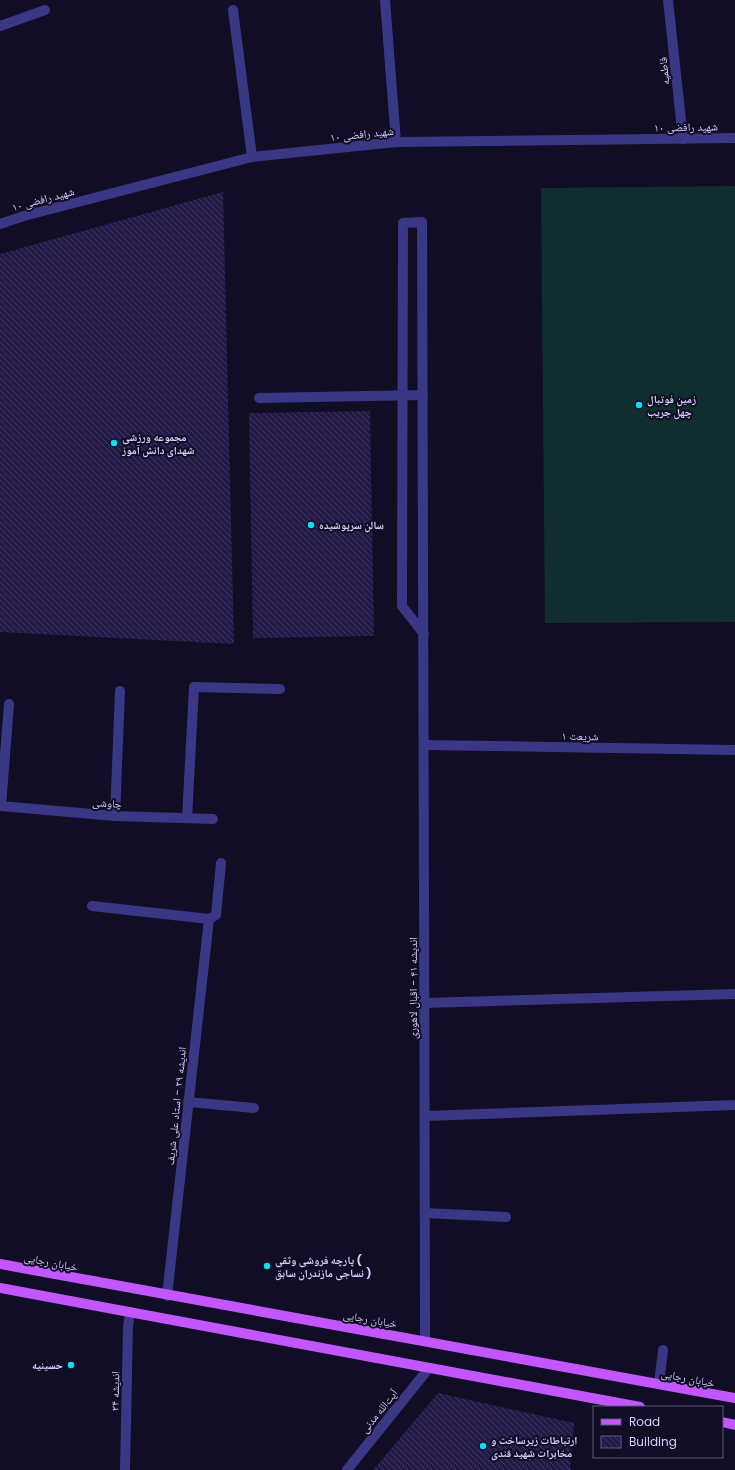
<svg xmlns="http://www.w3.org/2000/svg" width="735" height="1470" viewBox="0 0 735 1470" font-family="Poppins,'Noto Naskh Arabic',sans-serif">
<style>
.garden{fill:#102e2d}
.building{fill:url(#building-back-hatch)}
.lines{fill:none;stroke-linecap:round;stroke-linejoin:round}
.minor{stroke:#3a3785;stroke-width:10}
.major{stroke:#c257ff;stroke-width:10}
.poi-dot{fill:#00e0fb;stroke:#110d24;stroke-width:1.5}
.labels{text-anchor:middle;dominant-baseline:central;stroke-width:4;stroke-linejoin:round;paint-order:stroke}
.street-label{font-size:11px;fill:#d6d0ff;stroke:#110d24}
.poi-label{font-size:11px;font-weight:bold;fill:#d6d0ff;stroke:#110d24;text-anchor:start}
</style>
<defs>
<pattern id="building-back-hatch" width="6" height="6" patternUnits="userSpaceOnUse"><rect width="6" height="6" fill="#221946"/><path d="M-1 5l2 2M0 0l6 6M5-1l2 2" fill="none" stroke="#413962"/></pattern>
</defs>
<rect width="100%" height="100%" fill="#110d24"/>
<path class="garden" d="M735,186V622L545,623L541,188Z"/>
<g class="building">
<path d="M223,192L234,644L0,632V254Z"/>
<path d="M370,411L374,636L253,638L249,413Z"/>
<path d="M438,1393L574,1423L570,1470H373Z"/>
</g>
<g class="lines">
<g class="minor">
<path d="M385,0L396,142"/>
<path d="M668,0L683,139"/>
<path d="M233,10L252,157"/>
<path d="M0,26L45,10"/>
<path d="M0,224L24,216L252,157L396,142L735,138"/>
<path d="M259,398L423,395"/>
<path d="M424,634L402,606L403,223L422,222C424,595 424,968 425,1341"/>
<path d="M425,745L735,750"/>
<path d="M0,806L115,816L213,819"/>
<path d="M1,806L9,704"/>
<path d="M115,816L120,691"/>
<path d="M187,818L194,687L280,689"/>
<path d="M92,906L209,919L216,915L221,863"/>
<path d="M425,1003L735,994"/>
<path d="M188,1102L254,1108"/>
<path d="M425,1116L735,1105"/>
<path d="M425,1213L506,1217"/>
<path d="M167,1296L209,919"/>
<path d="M659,1384L663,1350"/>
<path d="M125,1470L128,1327L130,1312"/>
<path d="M347,1470L429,1368"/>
</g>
<g class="major">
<path d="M0,1264L735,1398"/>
<path d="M0,1288L640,1407"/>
<path d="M722,1422L735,1425"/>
</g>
</g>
<g class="poi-dot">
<circle cx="639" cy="405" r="4"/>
<circle cx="114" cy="443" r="4"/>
<circle cx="311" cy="525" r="4"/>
<circle cx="267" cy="1266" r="4"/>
<circle cx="71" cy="1365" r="4"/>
<circle cx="483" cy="1446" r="4"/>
</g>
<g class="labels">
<g class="street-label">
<text transform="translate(664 71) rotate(-96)">فاطمیه</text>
<text transform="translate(686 127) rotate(-1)">شهید رافضی ۱۰</text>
<text transform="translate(362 134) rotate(-6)">شهید رافضی ۱۰</text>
<text transform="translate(43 199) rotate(-15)">شهید رافضی ۱۰</text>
<text transform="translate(580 736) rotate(1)">شریعت ۱</text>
<text transform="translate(107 803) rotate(4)">چاوشی</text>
<text transform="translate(413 988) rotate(-90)">اندیشه ۴۱ - اقبال لاهوری</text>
<text transform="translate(176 1106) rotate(-84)">اندیشه ۳۹ - استاد علی شریف</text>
<text transform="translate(51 1262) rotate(11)">خیابان رجایی</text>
<text transform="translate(370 1319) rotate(10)">خیابان رجایی</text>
<text transform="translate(688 1378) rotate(11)">خیابان رجایی</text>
<text transform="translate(115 1391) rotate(-89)">اندیشه ۳۴</text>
<text transform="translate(379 1411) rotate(-51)">آیت‌الله مدنی</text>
</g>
<g class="poi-label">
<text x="647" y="399">زمین فوتبال<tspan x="647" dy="13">چهل جریب</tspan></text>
<text x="122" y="437">مجموعه ورزشی<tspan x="122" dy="13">شهدای دانش آموز</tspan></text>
<text x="319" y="525">سالن سرپوشیده</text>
<text x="275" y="1260">پارچه فروشی وثقی (<tspan x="275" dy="13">نساجی مازندران سابق )</tspan></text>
<text x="63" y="1365" text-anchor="end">حسینیه</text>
<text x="491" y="1440">ارتباطات زیرساخت و<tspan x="491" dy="13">مخابرات شهید قندی</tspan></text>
</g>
</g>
<rect x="593" y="1406" width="130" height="52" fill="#110d24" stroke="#605b7c"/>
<rect x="601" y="1419" width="20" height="6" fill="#c257ff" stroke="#605b7c"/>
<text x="629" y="1426" font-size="12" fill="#d6d0ff">Road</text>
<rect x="601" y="1436" width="20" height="12" fill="url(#building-back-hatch)" stroke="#605b7c"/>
<text x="629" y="1446" font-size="12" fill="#d6d0ff">Building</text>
</svg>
